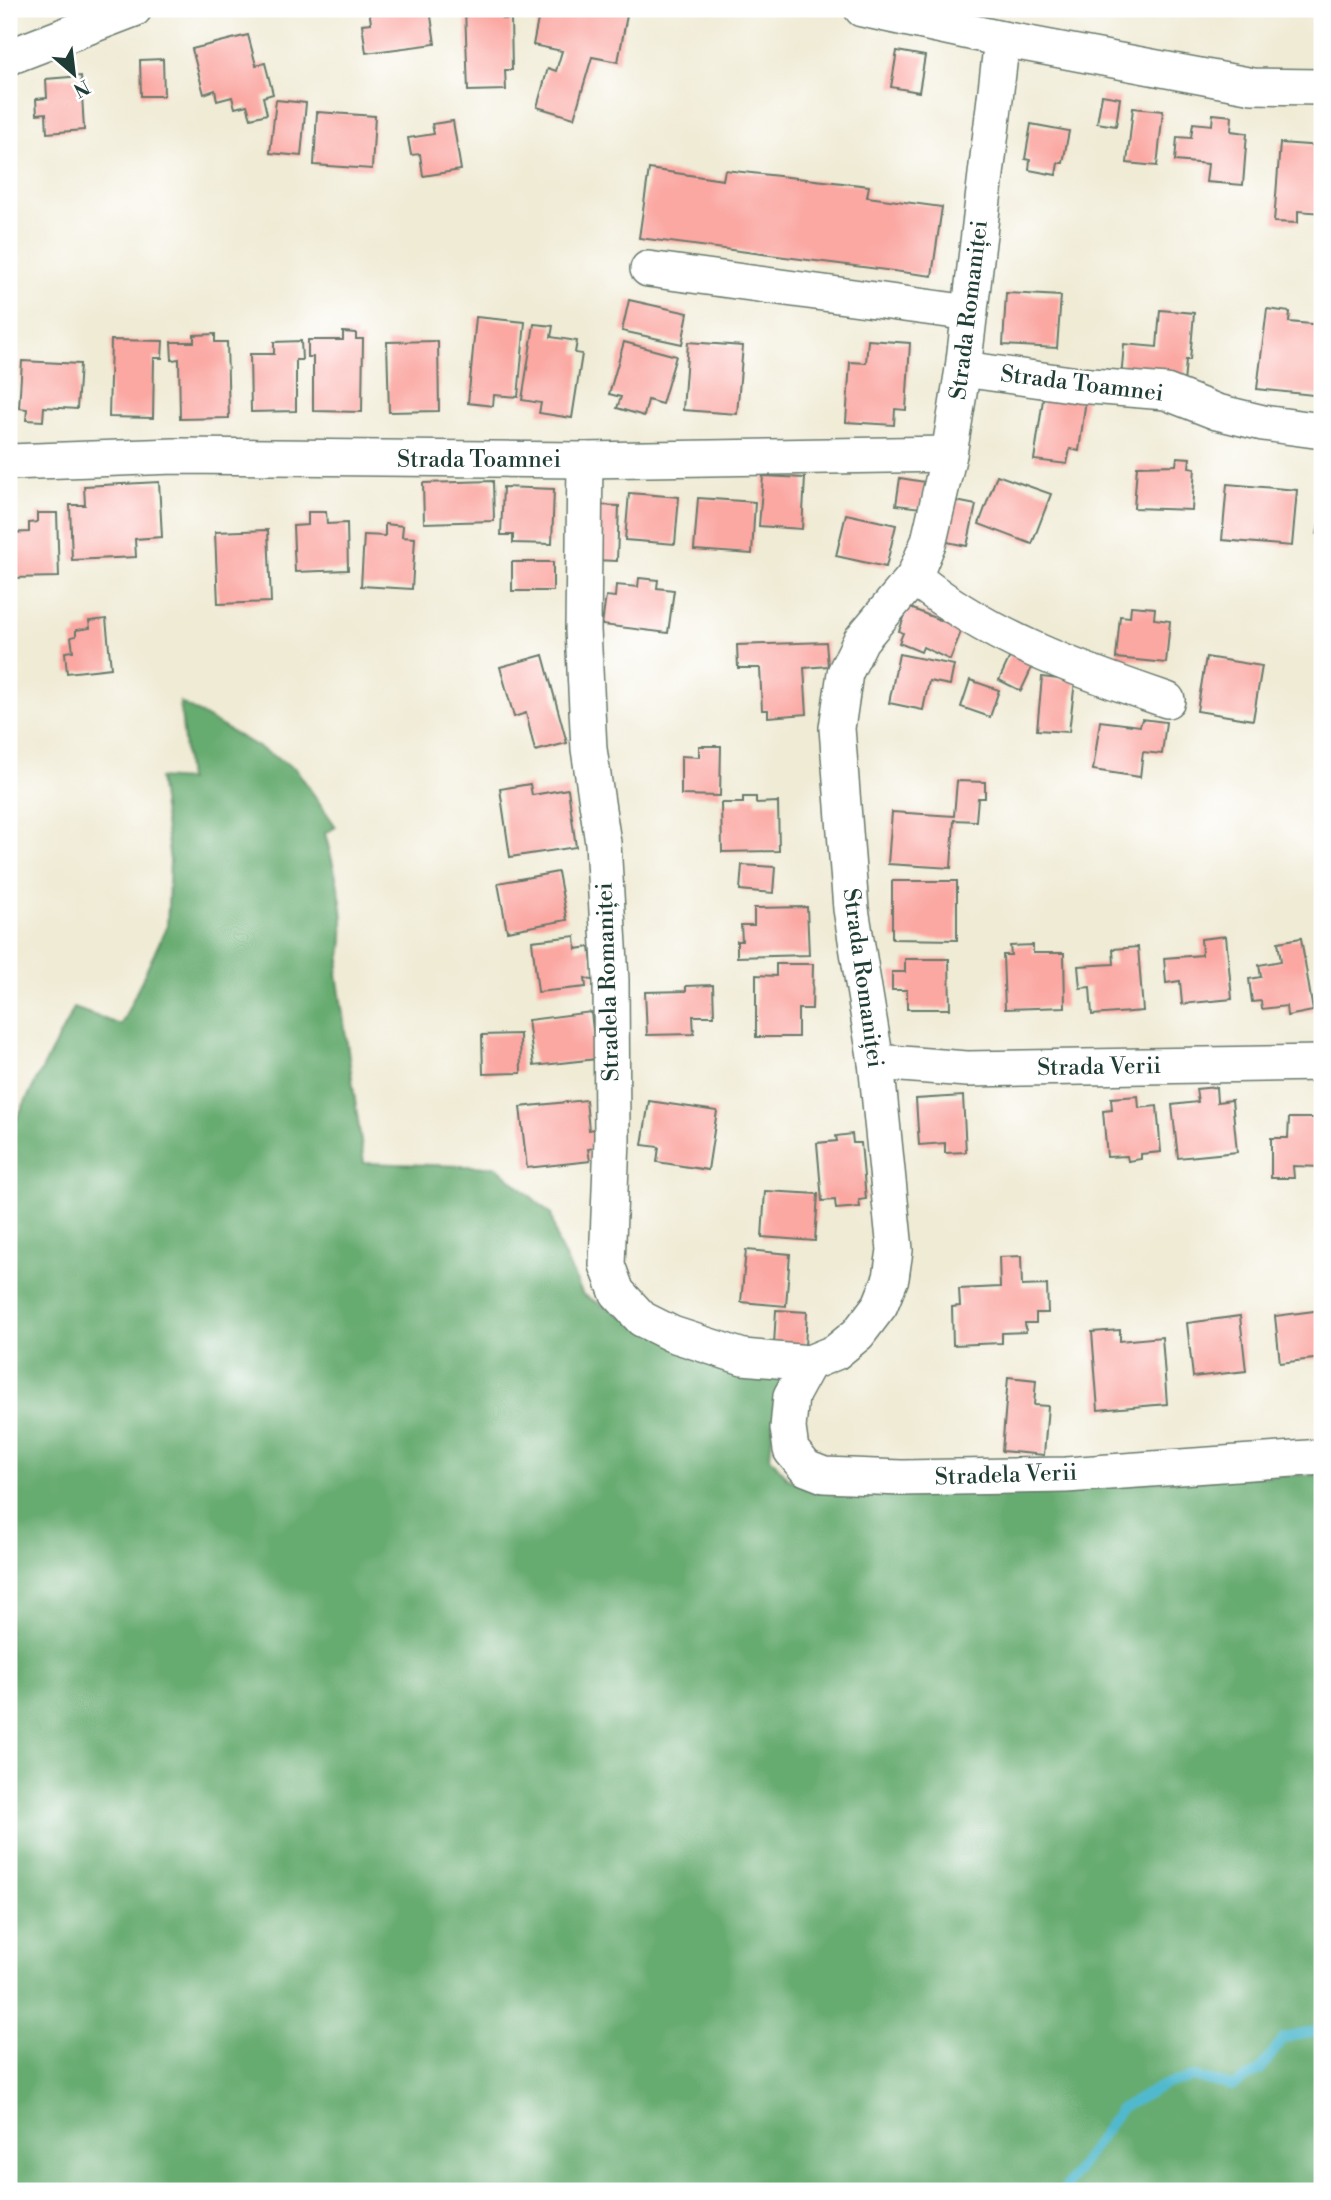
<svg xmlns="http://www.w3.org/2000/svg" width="1331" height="2200" viewBox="0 0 1331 2200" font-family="'Libre Bodoni',serif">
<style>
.forest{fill:#66ab70;stroke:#427452;stroke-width:2}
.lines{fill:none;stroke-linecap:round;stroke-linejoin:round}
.stream{stroke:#51b9ce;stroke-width:10}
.building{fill:#fba7a2}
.minor-casing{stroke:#687a6c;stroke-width:38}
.minor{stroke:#fff;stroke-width:35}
.labels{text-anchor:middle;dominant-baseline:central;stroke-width:6;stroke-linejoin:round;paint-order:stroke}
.street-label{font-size:23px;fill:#1f3d34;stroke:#fff}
</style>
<rect width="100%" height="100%" fill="#fff"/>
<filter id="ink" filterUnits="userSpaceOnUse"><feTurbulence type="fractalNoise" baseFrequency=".0143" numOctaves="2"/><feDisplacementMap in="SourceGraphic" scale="14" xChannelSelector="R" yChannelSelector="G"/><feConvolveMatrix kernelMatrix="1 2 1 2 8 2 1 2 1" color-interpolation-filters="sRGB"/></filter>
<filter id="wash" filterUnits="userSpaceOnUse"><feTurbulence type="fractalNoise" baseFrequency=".00686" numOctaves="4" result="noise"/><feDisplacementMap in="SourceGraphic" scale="28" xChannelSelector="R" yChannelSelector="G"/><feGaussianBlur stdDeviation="1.57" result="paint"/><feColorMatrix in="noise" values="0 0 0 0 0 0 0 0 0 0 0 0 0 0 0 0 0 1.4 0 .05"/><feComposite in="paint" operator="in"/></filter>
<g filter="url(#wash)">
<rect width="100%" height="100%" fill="#f0ebd5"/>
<path class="forest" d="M180,702L296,769L336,827L325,833C337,881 352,924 337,973L364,1163L497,1167L551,1214L558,1243L583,1295L621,1315L780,1374L785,1388L774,1417L770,1457L788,1479L843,1494L1322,1474V2191H9V1133L74,1008L121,1025L167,926L170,861L159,778L188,780Z"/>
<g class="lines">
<path class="stream" d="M1063,2191L1120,2109L1164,2085L1193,2077L1233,2086L1260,2070L1284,2038L1322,2030"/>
</g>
<g id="blocks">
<g class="building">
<path d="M369,9H430L435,44L366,53L362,24L371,23Z"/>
<path d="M465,9H502V19H511L512,70H505L506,90L468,91Z"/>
<path d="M540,9L628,10L618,62L592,57L574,118L537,107L548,68L556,71L562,51L533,45Z"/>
<path d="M248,35L256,65L265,63L273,94L263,97L267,114L251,118L247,105L235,108L232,97L217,101L215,90L204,94L192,49Z"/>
<path d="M897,51L925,56L919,92L891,87Z"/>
<path d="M163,59L164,96H141L140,60Z"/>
<path d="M81,76L84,130L47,133L46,113L37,114L36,99L47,98L46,79Z"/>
<path d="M1102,95L1120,98L1116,126L1097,123Z"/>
<path d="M276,100L306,103L301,156L270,153Z"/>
<path d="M1133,108L1163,111L1157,166L1127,163Z"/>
<path d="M317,112L375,116L372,169L314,165Z"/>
<path d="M1213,114L1232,116L1231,131L1247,133L1243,185L1206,182L1208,164L1175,161L1177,137L1191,138L1193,123L1212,125Z"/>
<path d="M453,121L461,170L423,176L420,154L411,155L408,138L434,134L432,124Z"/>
<path d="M1031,124L1069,131L1063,163H1058L1056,175L1029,170L1030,160L1025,159Z"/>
<path d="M1280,143L1322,146V213L1298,211V223L1274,222Z"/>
<path d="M649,169L723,180L725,170L869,186L867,197L942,207L932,276L639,238Z"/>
<path d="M1006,293L1061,296L1057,348L1003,345Z"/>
<path d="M629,300L688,313L682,344L622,331Z"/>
<path d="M1267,309L1290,312L1289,322L1322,325V396L1257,389Z"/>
<path d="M1160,310L1194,313L1190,360H1186L1184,384L1121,379L1124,344L1157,347Z"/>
<path d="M476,317L525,322L518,397L494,395L493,406L468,403Z"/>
<path d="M534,324L553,326L551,337L577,341L575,353L582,354L572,418L539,413L541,403L522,400Z"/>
<path d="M343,332L356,333V339H363L362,412L313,411V357H308V340H343Z"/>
<path d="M215,334V342H227L229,418L180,419L179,359L172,360L171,342H194V335Z"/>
<path d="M111,340L163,341L162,358H154L153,418L109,417Z"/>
<path d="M868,340L910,343L906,410L895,409L894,425L846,422L850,362L866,363Z"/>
<path d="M301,341L302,360H296V411L251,412L250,354H274V342Z"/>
<path d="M438,341L439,411L389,412L387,342Z"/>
<path d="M624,342L676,356L662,404L648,400L644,416L617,408L621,397L609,394Z"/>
<path d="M688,342L743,346L737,414L683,410Z"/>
<path d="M22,361L80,364L77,409L44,407L43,421L26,420L27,409L19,408Z"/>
<path d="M1044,393L1086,399L1079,451L1070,449L1067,464L1034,460Z"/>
<path d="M1177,457L1190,458L1189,467L1195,468L1192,510L1134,508L1137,466L1176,465Z"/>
<path d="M997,475L1051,494L1032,544L979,524Z"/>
<path d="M763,476L805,478L802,529L759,526Z"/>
<path d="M900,478L925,482L921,508L896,505Z"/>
<path d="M493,481L494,521L424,523L423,483Z"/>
<path d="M159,482L162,537L135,539L136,557L72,560L70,505H85L84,486Z"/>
<path d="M1227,484L1297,490L1292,546L1222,540Z"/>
<path d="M503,487L554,489L552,544L513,543V535H501Z"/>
<path d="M629,493L679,497L675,544L625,540Z"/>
<path d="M698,498L755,502L752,554L694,550Z"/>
<path d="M951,500L976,505L967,546L942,541Z"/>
<path d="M597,505L619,506L617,561L594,560Z"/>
<path d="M1321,511H1322V535L1317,534Z"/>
<path d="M308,512H326L327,524L347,523L348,570L295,572L293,526L308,525Z"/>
<path d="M37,513H57L59,577L9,578V533L29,532V523L37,522Z"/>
<path d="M846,514L896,525L886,567L836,556Z"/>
<path d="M385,524L403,526L402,537L415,538L412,589L361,586L364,535L385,536Z"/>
<path d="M268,530L271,602L218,604L215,532Z"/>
<rect x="512" y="562" width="41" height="29"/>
<path d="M639,578L658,580L657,588L674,590L668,633L602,625L606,596L615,597L616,585L638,587Z"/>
<path d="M1131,606L1155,608L1154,619L1170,621L1166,663L1116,658L1120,616L1130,617Z"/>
<path d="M908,607L962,629L950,660L923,647L921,652L899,643L903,633L899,631Z"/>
<path d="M106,619L111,668L67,673L65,652L73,651L71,637L76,636V630L90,628L89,621Z"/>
<path d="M826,642L828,666L804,668L807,714L768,717V710H762L760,668H738L737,645Z"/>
<path d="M1013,650L1035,661L1021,691L999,680Z"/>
<path d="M899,654L954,665L950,685L929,681L923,710L889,703Z"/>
<path d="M543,655L567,743L535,751L526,713L514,717L500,667Z"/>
<path d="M1206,657L1262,666L1253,720L1197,711Z"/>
<path d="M1042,677L1075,681L1069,732L1037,730Z"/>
<path d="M970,680L999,690L990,717L961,707Z"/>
<path d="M1142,719L1166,722L1162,754L1143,752L1140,777L1093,770L1100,721L1140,726Z"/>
<path d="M699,746H721L720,796L681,795V756L699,757Z"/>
<path d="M957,781L985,782V798H978L976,821L954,820L951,868L888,864L892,812L954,816Z"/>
<path d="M530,784L532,795L568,789L576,847L510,857L500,789Z"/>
<path d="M743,797H756V803L778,802L779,851L722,852L721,803H743Z"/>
<path d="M742,865L775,867L773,893L740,890Z"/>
<path d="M558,872L567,920L507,931L498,883Z"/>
<path d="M892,881H957V940L892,939Z"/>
<path d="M807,907L809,955L737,957V941H742L741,925H754V908Z"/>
<path d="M575,936L576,949L590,947L594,981L585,978L586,987L538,992L532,941Z"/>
<path d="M1226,936L1232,999L1182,1004L1180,981L1166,983L1164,958L1202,955L1201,939Z"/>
<path d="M1301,938L1313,1011L1287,1016L1286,1006L1262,1009L1261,1001L1252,1002L1249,979L1261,977L1259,965L1281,961L1278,942Z"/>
<path d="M1033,945V953H1064L1065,1007L1005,1009L1003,955H1011L1010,946Z"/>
<path d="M1138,947L1143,1011L1092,1015L1090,987L1080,988L1078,966L1114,964L1113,949Z"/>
<path d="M905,959H949L950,1009H907V990H892V972H905Z"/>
<path d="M776,964H813L812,1009H798V1037H756V975L776,976Z"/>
<path d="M713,985L714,1016H693L694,1034L647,1035L645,992L686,991V986Z"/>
<path d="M591,1012L596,1059L534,1066L528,1020Z"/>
<path d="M520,1034L521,1073L483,1074L482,1035Z"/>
<path d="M1216,1087L1217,1102L1232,1100L1237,1152L1178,1158L1172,1105L1198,1102L1196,1089Z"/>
<path d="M963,1096L966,1152L945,1153V1143L919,1145L916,1099Z"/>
<path d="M1138,1096L1139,1108L1157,1106L1161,1152L1141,1154V1159L1128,1161L1127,1156L1107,1157L1103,1111L1112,1110L1111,1098Z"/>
<path d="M586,1100L589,1130L599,1128L601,1147L588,1149L590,1161L527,1168L520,1107Z"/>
<path d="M649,1101L717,1111L708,1170L657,1162L659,1147L642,1145Z"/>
<path d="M1289,1118H1322V1167L1293,1166L1294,1178H1271V1138H1288Z"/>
<path d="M852,1134L853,1143H861L866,1199L859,1200L860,1207L836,1209L835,1200L822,1201L817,1143L837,1141L836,1136Z"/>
<path d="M765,1191L818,1194L815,1241L762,1237Z"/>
<path d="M746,1250L790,1254L786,1306L741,1302Z"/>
<path d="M1021,1256L1022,1286L1047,1285L1048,1313H1036V1323H1025L1026,1332L1002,1333V1343L953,1345L952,1307L960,1306L959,1289L1000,1287L999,1257Z"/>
<path d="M776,1310L807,1312L805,1347L774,1345Z"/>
<path d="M1322,1310V1358L1280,1363L1275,1316Z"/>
<path d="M1240,1316L1246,1371L1193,1377L1187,1323Z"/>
<path d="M1120,1330V1341L1162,1337L1167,1404L1098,1410L1092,1332Z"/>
<path d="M1008,1377L1036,1380L1034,1405L1048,1406L1044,1455L1002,1451Z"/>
</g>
</g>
</g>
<g filter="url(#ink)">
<use href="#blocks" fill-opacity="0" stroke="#687a6c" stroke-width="2"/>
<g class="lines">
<g class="minor-casing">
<g id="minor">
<path d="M862,9L1002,39L1253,86L1322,87"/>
<path d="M9,57L134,9"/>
<path d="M648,269L970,313"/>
<path d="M963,369L1078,385L1166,392L1217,412L1263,423L1322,431"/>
<path d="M585,460L583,630L589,749L603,843L611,980L612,1139L607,1265L617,1292L642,1319L672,1334L743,1357L809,1363L836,1352L858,1334L880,1305L891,1278L895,1250L876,1062L851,909L837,728L845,673L861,640L914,577L929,541L949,454L963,369L1002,39"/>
<path d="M9,462L175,456L585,460L949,454"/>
<path d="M914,577C986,637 1079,670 1167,700"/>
<path d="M876,1062L967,1069L1322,1063"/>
<path d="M809,1363L791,1396L788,1428L791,1450L806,1468L824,1475L902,1478L1066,1475L1322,1457"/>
</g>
</g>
<use href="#minor" class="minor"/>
</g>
</g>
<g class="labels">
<g class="street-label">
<text transform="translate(969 310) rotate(-83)">Strada Romaniței</text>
<text transform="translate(1082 384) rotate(7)">Strada Toamnei</text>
<text x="479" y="460">Strada Toamnei</text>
<text transform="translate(863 978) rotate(82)">Strada Romaniței</text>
<text transform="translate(608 982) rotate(-92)">Stradela Romaniței</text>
<text transform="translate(1099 1067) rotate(-1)">Strada Verii</text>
<text transform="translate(1006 1475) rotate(-2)">Stradela Verii</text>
</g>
</g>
<rect width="1331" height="2200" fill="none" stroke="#fff" stroke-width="35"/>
<g transform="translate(74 74) rotate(152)" stroke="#ffffff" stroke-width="5" paint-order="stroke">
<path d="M0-5L12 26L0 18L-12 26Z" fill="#1f3d34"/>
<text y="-10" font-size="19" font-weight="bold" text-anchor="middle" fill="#1f3d34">N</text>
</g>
</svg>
